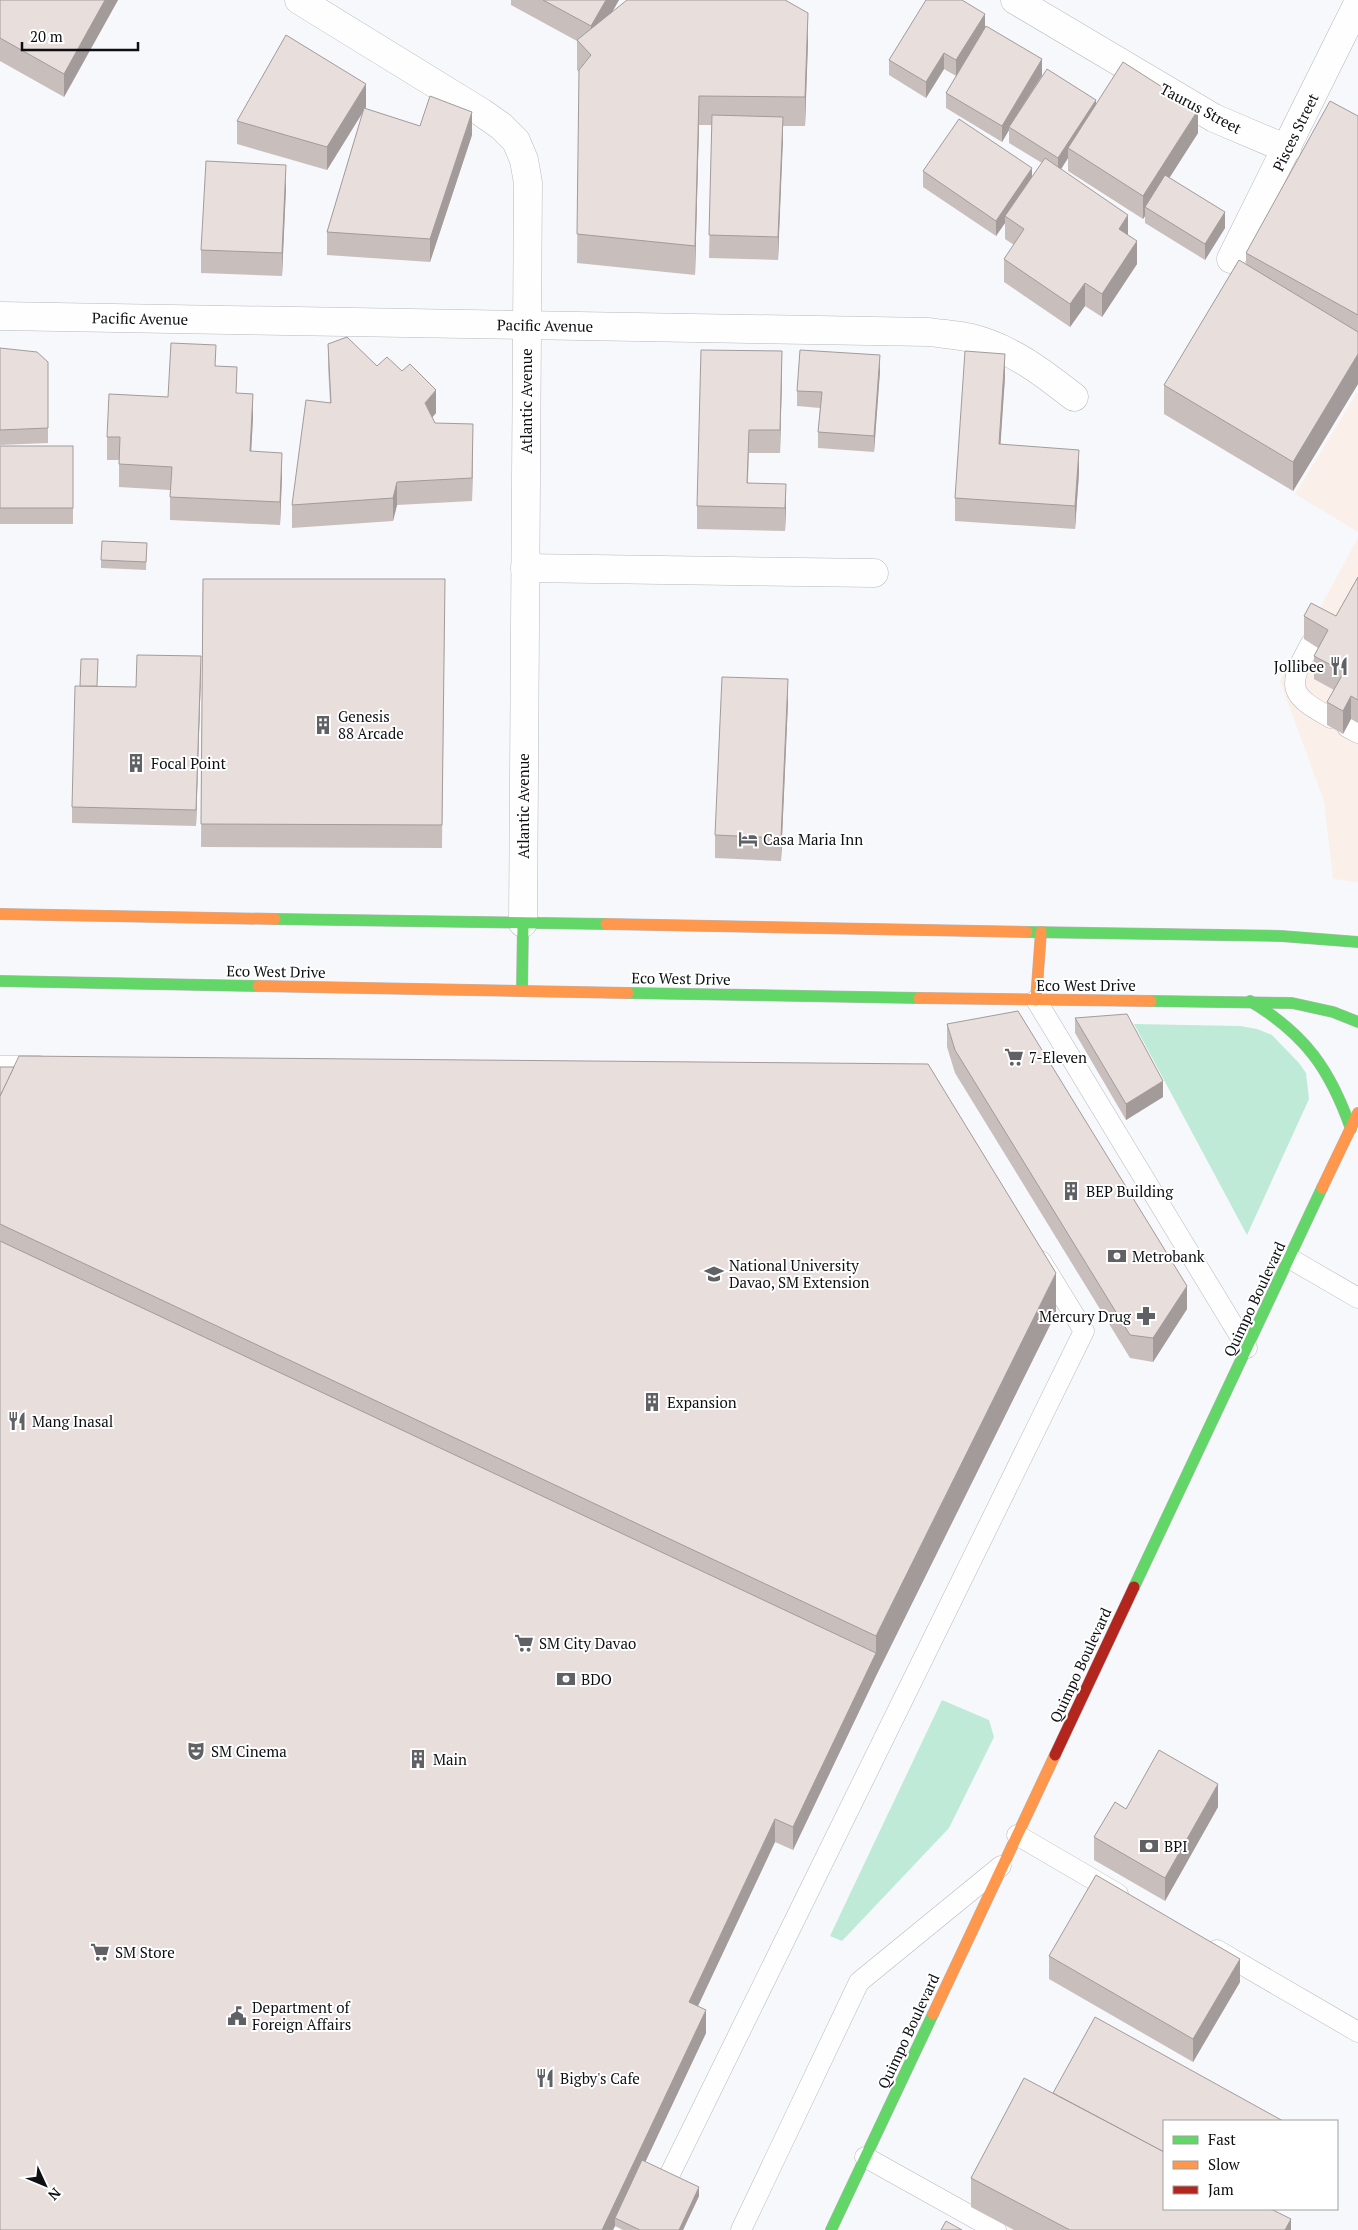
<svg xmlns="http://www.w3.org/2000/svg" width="1358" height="2230" viewBox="0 0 1358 2230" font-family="'PT Serif',serif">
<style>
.commercial{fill:#faf0e9}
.green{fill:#bfead7}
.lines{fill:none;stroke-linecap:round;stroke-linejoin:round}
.lane-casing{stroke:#b8b9bc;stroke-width:21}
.street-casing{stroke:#b8b9bc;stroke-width:29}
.fast-casing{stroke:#b8b9bc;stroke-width:12}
.slow-casing{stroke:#b8b9bc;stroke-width:12}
.jam-casing{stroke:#b8b9bc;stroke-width:12}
.lane{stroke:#fefefe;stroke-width:20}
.street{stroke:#fefefe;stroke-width:28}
.fast{stroke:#63d668;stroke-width:11}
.slow{stroke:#ff974d;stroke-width:11}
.jam{stroke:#b3261e;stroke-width:11}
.wall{fill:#c8bfbd}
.shaded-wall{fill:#a29b9a}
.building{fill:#e8dedc;stroke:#a29b9a}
.labels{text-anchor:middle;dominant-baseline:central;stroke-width:4;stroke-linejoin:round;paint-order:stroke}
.street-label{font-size:15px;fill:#0d0f12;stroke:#fff}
.poi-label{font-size:15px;fill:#0d0f12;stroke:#fff;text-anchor:start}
</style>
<rect width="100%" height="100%" fill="#f7f8fb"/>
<g class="commercial">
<path d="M1358,391V532L1295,494Z"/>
<path d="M1358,538V882L1333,879L1324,801L1280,681Z"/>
</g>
<g class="green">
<path d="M1134,1024L1240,1026L1257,1029L1272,1035L1299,1063L1306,1073L1309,1099L1247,1235Z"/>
<path d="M942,1700L989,1720L994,1737L949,1828L842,1941L830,1936Z"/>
</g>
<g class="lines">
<g class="lane-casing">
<g id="lane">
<path d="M1311,643C1287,687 1287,694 1331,718"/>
<path d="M1347,727L1358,733"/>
<path d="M1036,1000L1247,1348"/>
<path d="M0,1066H40"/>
<path d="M1289,1258L1358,1298"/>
<path d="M1017,1835L1118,1894"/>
<path d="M1217,1950L1358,2032"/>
<path d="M865,2157L996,2230"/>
<path d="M667,2180L1084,1331L1041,1261"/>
<path d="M741,2230L859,1982L1001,1866"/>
</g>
</g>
<g class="street-casing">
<g id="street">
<path d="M299,0L481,112L501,126L516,141L524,160L528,183L523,923"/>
<path d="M1015,0L1214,118L1287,149"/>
<path d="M1231,259L1358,3"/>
<path d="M0,316L929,332C943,334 958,335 971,338C1011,348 1042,372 1074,397"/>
<path d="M525,568L874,573"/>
</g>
</g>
<g class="fast-casing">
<g id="fast">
<path d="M275,919L606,924"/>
<path d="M1027,932L1281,936L1358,942"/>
<path d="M0,981L258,986"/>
<path d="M522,991L523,923"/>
<path d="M628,993L919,998"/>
<path d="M1151,1001L1292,1003L1333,1012L1358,1022"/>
<path d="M1250,1001C1305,1034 1330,1069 1351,1129"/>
<path d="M1134,1587L1322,1188"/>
<path d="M831,2230L933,2014"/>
</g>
</g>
<g class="slow-casing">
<g id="slow">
<path d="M0,914L275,919"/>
<path d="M606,924L1027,932"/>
<path d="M258,986L628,993"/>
<path d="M919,998L1151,1001"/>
<path d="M1036,1000L1041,932"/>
<path d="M1322,1188L1358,1113"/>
<path d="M933,2014L1055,1755"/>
</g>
</g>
<g class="jam-casing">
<path id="jam" d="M1055,1755L1134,1587"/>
</g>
<use href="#lane" class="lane"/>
<use href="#street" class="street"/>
<use href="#fast" class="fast"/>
<use href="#slow" class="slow"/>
<use href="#jam" class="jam"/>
</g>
<g class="wall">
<path d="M0,0H118L64,97L0,61Z"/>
<path d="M511,0H619L612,12L808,42L805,126H783L778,260L709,258L712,125H699L695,275L577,263L579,72L577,70V41L511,5Z"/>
<path d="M985,29L1042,75L1096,105L1198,133L1169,178L1225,228L1205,260L1145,223V216L1143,219L1068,171V158L1061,169L1128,235L1137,264L1102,317L1085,306L1070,327L1004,282V259L1014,245L1005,239V223L996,236L923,187V171L1032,177L1042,163L1009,143V130L1002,142L946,108V93L956,76L944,69L926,98L889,75V60Z"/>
<path d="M366,107L365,109L420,126L472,135L430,262L327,255V232L363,112L327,170L237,144V121Z"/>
<path d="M1358,116V384L1293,491L1164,414V385L1246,264V253Z"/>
<path d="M286,188L282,276L201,273V250Z"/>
<path d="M328,344L377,366L436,413L432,417L435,423L473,447L472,501L397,505L393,521L292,528V505L330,403L328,367Z"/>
<path d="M0,348L48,362V443L0,445Z"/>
<path d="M216,366L237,393L253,417L251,452L282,476L280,525L170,520V490L119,487V460H107V437Z"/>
<path d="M880,371L874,452L818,448V432L820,408L797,406V391Z"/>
<path d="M782,374L780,453H749L748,483L786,507L785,531L697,529V506Z"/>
<path d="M1005,377L1000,444L1079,473L1075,529L955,521V498Z"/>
<rect x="0" y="446" width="73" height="78"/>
<path d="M147,543L146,570L101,568V560Z"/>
<path d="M1358,577V723L1351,719L1343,734L1327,725V702L1334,690L1314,679V656L1318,648L1304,639V616H1336Z"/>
<path d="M203,579H445L442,848L201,847Z"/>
<path d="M201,672L196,826L72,823V807L97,686L136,687Z"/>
<path d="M788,702L781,861L715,858V835Z"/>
<path d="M1075,1018L1163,1097L1126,1120L1075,1033Z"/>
<path d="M947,1024L1187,1309L1153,1362L1130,1358L955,1073L947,1047Z"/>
<path d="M0,1067L1056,1313L876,1676L793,1850L775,1842L698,2006L706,2033L645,2162L699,2196L683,2230H623L615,2226L613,2230H0Z"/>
<path d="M1218,1807L1165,1901L1094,1860V1837Z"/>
<path d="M1049,1956L1240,1982L1193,2062L1049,1979Z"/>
<path d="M1053,2093L1164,2121L1291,2230H1014L971,2207V2178Z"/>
</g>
<g class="shaded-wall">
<path d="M105,0H118L64,97V74Z"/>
<path d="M606,0H619L591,49V26Z"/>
<path d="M808,13V42L805,126V97Z"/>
<path d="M985,14V30L956,76V60Z"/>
<path d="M944,53V69L926,98V82Z"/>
<path d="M1042,59V75L1009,127V130L1002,142V126Z"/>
<path d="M366,84V107L327,170V147Z"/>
<path d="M699,96V125L695,275V246Z"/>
<path d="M1096,100V116L1068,148V158L1058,174V158Z"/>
<path d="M1198,110V133L1149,210L1145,207V216L1143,219V196Z"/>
<path d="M472,112V135L430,262V239Z"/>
<path d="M783,117V140L778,260V237Z"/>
<path d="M286,165V188L282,276V253Z"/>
<path d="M1032,168V184L1005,216V223L996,236V221Z"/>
<path d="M1225,212V228L1205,260V244Z"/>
<path d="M1128,215V238L1119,229Z"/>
<path d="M1137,241V264L1102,317V294Z"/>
<path d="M1085,283V306L1070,327V304Z"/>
<path d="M782,351V374L780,453V430Z"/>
<path d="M1005,354V377L999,467V444Z"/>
<path d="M1358,354V384L1293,491V462Z"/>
<path d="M880,355V371L874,452V436Z"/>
<path d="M436,390V413L425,426V403Z"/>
<path d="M253,394V417L250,474V451Z"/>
<path d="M473,424V447L472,501V478Z"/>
<path d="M1079,450V473L1075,529V506Z"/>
<path d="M282,453V476L280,525V502Z"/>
<path d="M397,482V505L393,521V498Z"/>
<path d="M786,484V507L785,531V508Z"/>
<path d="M201,656V672L196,826V810Z"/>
<path d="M788,679V702L781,861V838Z"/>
<path d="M1351,696V719L1343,734V711Z"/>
<path d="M1163,1081V1097L1126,1120V1104Z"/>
<path d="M1056,1273V1313L876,1676L793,1850V1827L876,1653V1636Z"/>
<path d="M1187,1286V1309L1153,1362V1338Z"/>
<path d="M1218,1784V1807L1165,1901V1878Z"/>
<path d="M775,1819V1842L689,2025V2002Z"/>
<path d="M1240,1959V1982L1193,2062V2039Z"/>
<path d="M706,2010V2033L618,2220L615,2218V2226L613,2230H602Z"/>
<path d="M699,2187V2196L683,2230H679Z"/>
<path d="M1291,2219V2230H1285Z"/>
</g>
<g class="building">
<path d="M0,0H105L64,74L0,38Z"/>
<path d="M543,0H606L591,26Z"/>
<path d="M627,0H785L808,13L805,97L699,96L695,246L577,234L579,70L591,55L577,40Z"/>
<path d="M926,0H962L985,14L956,60L944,53L926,82L889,60Z"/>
<path d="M986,26L1042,59L1002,126L946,93Z"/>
<path d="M286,35L366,84L327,147L237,121Z"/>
<path d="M1123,62L1198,110L1143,196L1068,148Z"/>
<path d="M1047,69L1096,100L1058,158L1009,127Z"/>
<path d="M430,96L472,112L430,239L327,232L364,108L420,126Z"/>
<path d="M1330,101L1358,116V315L1246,253Z"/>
<path d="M712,115L783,117L778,237L709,235Z"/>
<path d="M959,119L1032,168L996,221L923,171Z"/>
<path d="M1045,158L1128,215L1119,229L1137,241L1102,294L1085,283L1070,304L1004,259L1024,229L1005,216Z"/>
<path d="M206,161L286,165L282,253L201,250Z"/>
<path d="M1165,175L1225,212L1205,244L1145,207Z"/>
<path d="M1239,260L1358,332V354L1293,462L1164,385Z"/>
<path d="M347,337L377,366L387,357L402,371L410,364L436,390L425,403L435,423L473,424L472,478L397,482L393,498L292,505L306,400L331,403L328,344Z"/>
<path d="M171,343L216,345L215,366L237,367L236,393L253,394L250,451L282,453L280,502L170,497L172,467L119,464L120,437H107L109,394L168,397Z"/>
<path d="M0,348L37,352L48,362V428L0,430Z"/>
<path d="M701,350L782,351L780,430H749L747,483L786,484L785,508L697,506Z"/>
<path d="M800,350L880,355L874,436L818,432L822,392L797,391Z"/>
<path d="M965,351L1005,354L999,444L1079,450L1075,506L955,498Z"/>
<rect x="0" y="446" width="73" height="62"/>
<path d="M102,541L147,543L146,562L101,560Z"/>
<path d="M1358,577V700L1351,696L1343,711L1327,702L1344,672L1314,656L1328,630L1304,616L1311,603L1336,616Z"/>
<path d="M203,579H445L442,825L201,824Z"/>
<path d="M137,655L201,656L196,810L72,807L75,686L136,687Z"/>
<path d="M81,659H98L97,686H80Z"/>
<path d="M722,677L788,679L781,838L715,835Z"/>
<path d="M1018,1011L1187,1286L1153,1338L1130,1335L955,1050L947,1024Z"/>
<path d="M1127,1014L1163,1081L1126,1104L1075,1018Z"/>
<path d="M19,1056L928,1064L1056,1273L876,1636L0,1224V1096Z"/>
<path d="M0,1067H14L0,1096Z"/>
<path d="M0,1241L876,1653L793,1827L775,1819L689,2002L706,2010L602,2230H0Z"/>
<path d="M1159,1750L1218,1784L1165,1878L1094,1837L1115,1802L1126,1809Z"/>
<path d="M1096,1875L1240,1959L1193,2039L1049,1956Z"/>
<path d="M1095,2017L1283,2121H1164V2152L1053,2093Z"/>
<path d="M1024,2078L1164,2152V2209H1271L1291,2219L1285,2230H1070L971,2178Z"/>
<path d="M642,2160L699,2187L679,2230H640L615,2218Z"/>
<path d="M946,2221L962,2230H941Z"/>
</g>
<defs>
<g id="restaurant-bare" transform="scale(1.5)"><path d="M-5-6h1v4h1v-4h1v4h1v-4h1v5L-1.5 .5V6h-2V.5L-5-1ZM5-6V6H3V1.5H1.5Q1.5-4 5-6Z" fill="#5f6164" stroke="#fff" stroke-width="2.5" paint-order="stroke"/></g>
<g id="building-bare" transform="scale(1.5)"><path d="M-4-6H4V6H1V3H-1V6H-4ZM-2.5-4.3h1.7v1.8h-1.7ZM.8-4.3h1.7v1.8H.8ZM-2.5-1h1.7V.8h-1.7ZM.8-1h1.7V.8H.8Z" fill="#5f6164" stroke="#fff" stroke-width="2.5" paint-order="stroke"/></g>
<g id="hotel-bare" transform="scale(1.5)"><path d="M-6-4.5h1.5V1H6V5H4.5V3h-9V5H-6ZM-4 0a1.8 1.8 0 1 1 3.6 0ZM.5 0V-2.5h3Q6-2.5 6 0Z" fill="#5f6164" stroke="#fff" stroke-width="2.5" paint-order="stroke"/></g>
<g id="supermarket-bare" transform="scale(1.5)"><path d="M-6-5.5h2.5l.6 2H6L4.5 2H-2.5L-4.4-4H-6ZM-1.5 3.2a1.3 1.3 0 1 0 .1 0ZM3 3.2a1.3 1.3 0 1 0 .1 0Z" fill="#5f6164" stroke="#fff" stroke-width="2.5" paint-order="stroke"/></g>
<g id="bank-bare" transform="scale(1.5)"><path d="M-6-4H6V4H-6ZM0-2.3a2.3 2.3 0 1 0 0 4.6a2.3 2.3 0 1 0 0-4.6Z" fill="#5f6164" stroke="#fff" stroke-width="2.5" paint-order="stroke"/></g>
<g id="university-bare" transform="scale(1.5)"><path d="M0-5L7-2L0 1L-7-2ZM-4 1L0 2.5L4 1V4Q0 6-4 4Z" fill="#5f6164" stroke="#fff" stroke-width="2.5" paint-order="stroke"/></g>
<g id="pharmacy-bare" transform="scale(1.5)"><path d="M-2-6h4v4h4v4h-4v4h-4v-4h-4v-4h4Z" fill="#5f6164" stroke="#fff" stroke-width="2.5" paint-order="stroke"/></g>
<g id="theatre-bare" transform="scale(1.5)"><path d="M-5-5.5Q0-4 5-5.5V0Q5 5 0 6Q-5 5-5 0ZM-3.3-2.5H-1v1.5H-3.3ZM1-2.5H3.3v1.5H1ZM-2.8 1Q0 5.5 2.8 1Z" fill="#5f6164" stroke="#fff" stroke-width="2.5" paint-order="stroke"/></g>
<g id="civic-bare" transform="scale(1.5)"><path d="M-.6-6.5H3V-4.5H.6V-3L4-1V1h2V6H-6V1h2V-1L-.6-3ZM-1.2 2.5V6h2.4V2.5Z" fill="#5f6164" stroke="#fff" stroke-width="2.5" paint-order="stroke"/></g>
</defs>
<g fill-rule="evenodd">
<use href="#restaurant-bare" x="1339" y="666"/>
<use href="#building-bare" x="323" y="725"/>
<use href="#building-bare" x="136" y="763"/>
<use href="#hotel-bare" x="748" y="839"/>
<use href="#supermarket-bare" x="1014" y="1057"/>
<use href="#building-bare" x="1071" y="1191"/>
<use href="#bank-bare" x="1117" y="1256"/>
<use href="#university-bare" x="714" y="1274"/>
<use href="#pharmacy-bare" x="1146" y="1316"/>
<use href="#building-bare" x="652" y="1402"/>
<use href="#restaurant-bare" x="17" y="1421"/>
<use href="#supermarket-bare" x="524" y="1643"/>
<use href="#bank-bare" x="566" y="1679"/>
<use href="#theatre-bare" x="196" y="1751"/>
<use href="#building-bare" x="418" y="1759"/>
<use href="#bank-bare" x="1149" y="1846"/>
<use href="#supermarket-bare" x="100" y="1952"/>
<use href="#civic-bare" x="237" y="2016"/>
<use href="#restaurant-bare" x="545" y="2078"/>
</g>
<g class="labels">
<g class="street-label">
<text transform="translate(1201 108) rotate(28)">Taurus Street</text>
<text transform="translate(1295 132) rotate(-64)">Pisces Street</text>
<text transform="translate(140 318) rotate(1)">Pacific Avenue</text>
<text transform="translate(545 325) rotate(1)">Pacific Avenue</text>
<text transform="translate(526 401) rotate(-90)">Atlantic Avenue</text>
<text transform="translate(523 806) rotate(-90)">Atlantic Avenue</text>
<text transform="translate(276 971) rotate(1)">Eco West Drive</text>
<text transform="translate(681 978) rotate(1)">Eco West Drive</text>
<text x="1086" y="985">Eco West Drive</text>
<text transform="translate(1254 1299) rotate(-65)">Quimpo Boulevard</text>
<text transform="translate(1080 1665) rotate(-65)">Quimpo Boulevard</text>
<text transform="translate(908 2031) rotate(-65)">Quimpo Boulevard</text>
</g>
<g class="poi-label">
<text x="1324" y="666" text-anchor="end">Jollibee</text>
<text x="338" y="716">Genesis<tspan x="338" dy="17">88 Arcade</tspan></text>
<text x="151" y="763">Focal Point</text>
<text x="763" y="839">Casa Maria Inn</text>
<text x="1029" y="1057">7-Eleven</text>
<text x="1086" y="1191">BEP Building</text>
<text x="1132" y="1256">Metrobank</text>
<text x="729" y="1265">National University<tspan x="729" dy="17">Davao, SM Extension</tspan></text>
<text x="1131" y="1316" text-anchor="end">Mercury Drug</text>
<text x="667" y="1402">Expansion</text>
<text x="32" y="1421">Mang Inasal</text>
<text x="539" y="1643">SM City Davao</text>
<text x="581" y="1679">BDO</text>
<text x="211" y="1751">SM Cinema</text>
<text x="433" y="1759">Main</text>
<text x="1164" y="1846">BPI</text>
<text x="115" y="1952">SM Store</text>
<text x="252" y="2007">Department of<tspan x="252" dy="17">Foreign Affairs</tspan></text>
<text x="560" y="2078">Bigby's Cafe</text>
</g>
</g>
<rect x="1163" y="2120" width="175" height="90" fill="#ffffff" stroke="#9e9fa0"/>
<rect x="1173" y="2136" width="25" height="8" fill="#63d668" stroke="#9e9fa0"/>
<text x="1208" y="2145" font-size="15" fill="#0d0f12">Fast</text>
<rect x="1173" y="2161" width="25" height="8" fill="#ff974d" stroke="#9e9fa0"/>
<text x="1208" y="2170" font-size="15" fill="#0d0f12">Slow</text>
<rect x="1173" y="2186" width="25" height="8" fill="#b3261e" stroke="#9e9fa0"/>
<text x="1208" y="2195" font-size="15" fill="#0d0f12">Jam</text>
<g transform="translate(45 2185) rotate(134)" stroke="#ffffff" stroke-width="4" paint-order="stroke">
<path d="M0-4L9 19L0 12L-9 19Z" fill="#0d0f12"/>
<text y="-8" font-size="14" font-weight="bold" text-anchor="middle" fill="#0d0f12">N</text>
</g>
<path d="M22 42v8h116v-8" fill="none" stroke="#0d0f12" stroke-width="2.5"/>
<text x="30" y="42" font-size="15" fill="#0d0f12" stroke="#ffffff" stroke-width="4" paint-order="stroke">20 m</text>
</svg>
